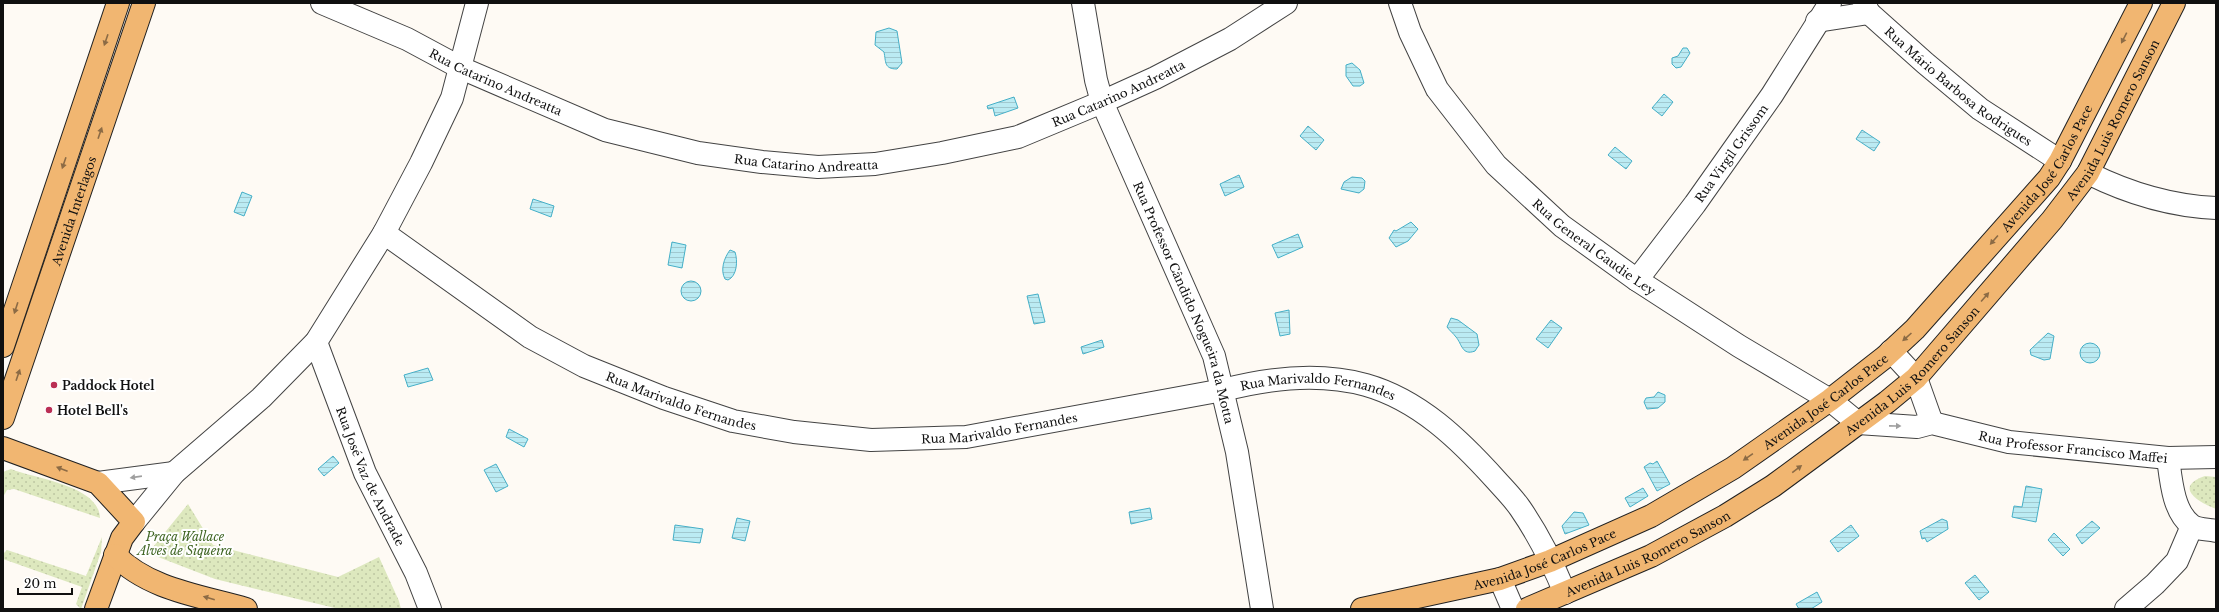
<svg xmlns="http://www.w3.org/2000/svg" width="2219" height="612" viewBox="0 0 2219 612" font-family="'Libre Baskerville',serif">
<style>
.park{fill:url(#park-dots)}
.water{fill:url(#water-rules);stroke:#45afc7}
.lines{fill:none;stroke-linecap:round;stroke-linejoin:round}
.minor-casing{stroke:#434343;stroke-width:24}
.major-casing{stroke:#212121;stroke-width:24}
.minor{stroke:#fff;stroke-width:22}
.major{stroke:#f1b671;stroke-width:22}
.oneway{fill:#8c6b45}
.oneway2{fill:#9f9f9f}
.poi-dot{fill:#ba2e54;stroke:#fff;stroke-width:1.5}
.labels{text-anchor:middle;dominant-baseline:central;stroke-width:4;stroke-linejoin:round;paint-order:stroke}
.street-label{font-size:12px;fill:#101010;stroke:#fff}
.poi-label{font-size:12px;font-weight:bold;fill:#101010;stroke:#fff;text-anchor:start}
.park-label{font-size:12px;font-style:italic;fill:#3f6523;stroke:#fff}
</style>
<defs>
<pattern id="park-dots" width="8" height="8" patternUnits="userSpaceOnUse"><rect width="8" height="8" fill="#dde8be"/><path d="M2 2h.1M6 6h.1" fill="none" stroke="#bdc6a2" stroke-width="1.8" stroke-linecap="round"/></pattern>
<pattern id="water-rules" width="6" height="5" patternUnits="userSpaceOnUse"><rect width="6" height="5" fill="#bbebf3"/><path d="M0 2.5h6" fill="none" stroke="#a0c8cf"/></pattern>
</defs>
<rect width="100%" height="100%" fill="#fefaf4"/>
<g class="park">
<path d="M11,469C35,479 99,485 100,518L14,489L7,490L3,497V472Z"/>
<path d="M2205,476L2216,477V509C2198,502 2173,487 2205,476Z"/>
<path d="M188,504L213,545L338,577L379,557L399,601L401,609H339L215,579L153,555L149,552Z"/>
<path d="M102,537L101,552L81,609L76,604L82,587L3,559V554L7,550L86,576Z"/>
</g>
<g class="water">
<path d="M889,28L897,31L902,63L897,69C884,69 886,62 884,52L875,45L876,32Z"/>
<path d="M1683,48H1687L1690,53L1681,67L1676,68L1672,64V58L1678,56Z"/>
<path d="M1352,63L1360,70L1364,83L1360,86H1353L1346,76V65Z"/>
<path d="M1664,94L1673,102L1662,116L1652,108Z"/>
<path d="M1014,97L1018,108L995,116L993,108L988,109L987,106Z"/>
<path d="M1308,126L1324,140L1316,150L1300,136Z"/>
<path d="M1862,130L1880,142L1874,151L1856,139Z"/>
<path d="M1615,147L1632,161L1626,169L1608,155Z"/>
<path d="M1239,175L1244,187L1225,196L1220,184Z"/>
<path d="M1352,177L1362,178L1365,181L1364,189L1359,193L1341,189L1344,182Z"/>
<path d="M242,192L252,196L244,216L234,212Z"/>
<path d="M533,199L554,206L551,217L530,209Z"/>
<path d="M1411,222L1418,229L1408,241L1396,247L1389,238L1394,230L1396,231Z"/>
<path d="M1298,234L1303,247L1278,258L1272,245Z"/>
<path d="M672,242L686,245L682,268L668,265Z"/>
<path d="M730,250L735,252C738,261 737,276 728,280L725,279C720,270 724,258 730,250Z"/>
<circle cx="691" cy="291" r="10"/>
<path d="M1038,294L1045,322L1034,324L1027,296Z"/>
<path d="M1289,310L1290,334L1280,336L1275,313Z"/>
<path d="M1451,318L1458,320L1477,334L1479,345L1475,351C1462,356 1462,344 1456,337C1453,333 1450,331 1447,327Z"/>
<path d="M1551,320L1562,328L1548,348L1536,339Z"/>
<path d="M2048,333L2054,336L2050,359L2044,360L2031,355L2030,350Z"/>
<path d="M1102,340L1104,347L1083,354L1081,347Z"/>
<circle cx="2090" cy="353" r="10"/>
<path d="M428,368L433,380L408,387L404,375Z"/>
<path d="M1658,392L1665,395V402L1658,408L1647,409L1644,402L1646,398L1654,397Z"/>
<path d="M509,429L528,439L524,447L506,437Z"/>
<path d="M333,456L339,463L324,476L318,469Z"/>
<path d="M1657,461L1670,484L1657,491L1644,467L1650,463L1653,464Z"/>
<path d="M496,464L508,486L496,492L484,470Z"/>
<path d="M2026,486L2042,489L2036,522L2012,517L2014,506L2022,507Z"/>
<path d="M1643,488L1648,496L1630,507L1625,498Z"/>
<path d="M1150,508L1152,519L1131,524L1129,512Z"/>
<path d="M1574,512L1583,513L1589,525L1565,534L1562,526Z"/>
<path d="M737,518L750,521L745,541L732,538Z"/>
<path d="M1942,519L1947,521L1948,529L1927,542L1925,538L1922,539L1920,531Z"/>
<path d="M2092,521L2100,528L2082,544L2076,535Z"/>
<path d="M675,525L703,529L700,543L673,540Z"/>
<path d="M1851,525L1859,536L1838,552L1830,541Z"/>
<path d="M2054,533L2070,549L2063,556L2048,540Z"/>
<path d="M1975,575L1989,592L1979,600L1965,583Z"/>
<path d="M1817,592L1822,602L1811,609H1799L1796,604Z"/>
</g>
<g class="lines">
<g class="minor-casing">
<g id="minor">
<path id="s1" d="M322,3L407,39L461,68L605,130L698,153L762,162L818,167L875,164L942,153L1018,137L1102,102L1155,78L1230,39L1286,3"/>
<path id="s2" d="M1083,3L1096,80L1102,102L1214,356L1237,452L1262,609"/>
<path id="s3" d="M1400,3L1410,32L1437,89L1496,165L1562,226L1637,280L1739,346L1830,400L1858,423L1917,427L1932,423L2009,442L2168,458L2216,457"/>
<path id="s4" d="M1864,3L1869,13L1925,63L1980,109L2060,161"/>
<path d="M1817,21L1869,13"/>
<path d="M2088,173C2128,193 2170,206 2216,208"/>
<path id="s5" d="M384,233L530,337L584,366L664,398L733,421L794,432L871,440L966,437L1223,390C1269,378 1319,372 1366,385C1419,400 1460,440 1496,480C1504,489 1513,498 1520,508C1538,534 1553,564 1565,593"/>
<path id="s6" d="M1637,280L1695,204L1772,95L1830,3"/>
<path id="s7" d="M316,342L365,473L416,573L430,609"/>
<path d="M1891,351L1916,378L1932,423"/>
<path d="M2168,458C2171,480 2173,511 2191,525C2197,530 2209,529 2216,531"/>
<path d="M98,483L174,473"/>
<path d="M134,522L174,473L261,398L316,342L384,233L421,163L452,98L477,3"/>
<path d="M1500,579L1513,609"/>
<path d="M2126,609L2155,584L2177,561L2192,526"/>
</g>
</g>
<g class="major-casing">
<g id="major">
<path d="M3,346L118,3"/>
<path id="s8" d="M3,418L144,3"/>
<path d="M3,448L98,483L134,522L122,538L96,609"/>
<path d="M115,555C149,590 202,596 246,609"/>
<path id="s9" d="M1362,609L1500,579L1550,561L1651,516L1733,468L1830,400L1885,357L1915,329L2049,178L2060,161L2141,3"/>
<path id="s10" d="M1527,609L1651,556L1725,516L1773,486L1887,402L1916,378L2052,220L2088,173L2174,3"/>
</g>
</g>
<use href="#minor" class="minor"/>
<use href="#major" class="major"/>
</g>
<defs><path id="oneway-solid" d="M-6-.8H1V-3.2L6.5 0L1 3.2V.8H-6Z"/></defs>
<g class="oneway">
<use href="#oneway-solid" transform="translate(2124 38) rotate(117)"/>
<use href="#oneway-solid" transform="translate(106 40) rotate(109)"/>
<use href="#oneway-solid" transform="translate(100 133) rotate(-71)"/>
<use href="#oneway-solid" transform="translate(64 163) rotate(109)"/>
<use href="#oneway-solid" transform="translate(1994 240) rotate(131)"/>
<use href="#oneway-solid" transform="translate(1985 297) rotate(-49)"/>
<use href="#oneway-solid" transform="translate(16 308) rotate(108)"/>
<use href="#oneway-solid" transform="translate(1907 337) rotate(138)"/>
<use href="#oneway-solid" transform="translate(18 375) rotate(-71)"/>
<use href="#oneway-solid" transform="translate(1748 457) rotate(145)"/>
<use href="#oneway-solid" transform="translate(62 469) rotate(-159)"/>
<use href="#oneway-solid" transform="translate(1797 469) rotate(-37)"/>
<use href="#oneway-solid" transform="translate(209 598) rotate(-164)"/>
</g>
<g class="oneway2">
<use href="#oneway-solid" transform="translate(1895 426) rotate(1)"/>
<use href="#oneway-solid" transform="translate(136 477) rotate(172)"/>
</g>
<g class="poi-dot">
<circle cx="54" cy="385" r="4"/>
<circle cx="49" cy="410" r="4"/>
</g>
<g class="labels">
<g class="street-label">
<text stroke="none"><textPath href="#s1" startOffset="191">Rua Catarino Andreatta</textPath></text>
<text stroke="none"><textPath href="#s4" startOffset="127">Rua Mário Barbosa Rodrigues</textPath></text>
<text stroke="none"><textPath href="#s1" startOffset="839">Rua Catarino Andreatta</textPath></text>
<text stroke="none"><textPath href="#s10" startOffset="781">Avenida Luis Romero Sanson</textPath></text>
<text stroke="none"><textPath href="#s6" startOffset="158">Rua Virgil Grissom</textPath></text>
<text stroke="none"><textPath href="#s1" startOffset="515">Rua Catarino Andreatta</textPath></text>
<text stroke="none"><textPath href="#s9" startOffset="838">Avenida José Carlos Pace</textPath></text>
<text stroke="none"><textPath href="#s8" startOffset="219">Avenida Interlagos</textPath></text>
<text stroke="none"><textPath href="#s3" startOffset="318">Rua General Gaudie Ley</textPath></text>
<text stroke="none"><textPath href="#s2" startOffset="318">Rua Professor Cândido Nogueira da Motta</textPath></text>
<text stroke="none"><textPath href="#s10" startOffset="457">Avenida Luis Romero Sanson</textPath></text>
<text stroke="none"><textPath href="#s5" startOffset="992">Rua Marivaldo Fernandes</textPath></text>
<text stroke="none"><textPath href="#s5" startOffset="344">Rua Marivaldo Fernandes</textPath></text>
<text stroke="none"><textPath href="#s9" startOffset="514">Avenida José Carlos Pace</textPath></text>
<text stroke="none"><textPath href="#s5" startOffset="668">Rua Marivaldo Fernandes</textPath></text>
<text stroke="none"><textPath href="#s3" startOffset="854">Rua Professor Francisco Maffei</textPath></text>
<text stroke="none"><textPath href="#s7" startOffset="145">Rua José Vaz de Andrade</textPath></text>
<text stroke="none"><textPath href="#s10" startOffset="133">Avenida Luis Romero Sanson</textPath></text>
<text stroke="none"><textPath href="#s9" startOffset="190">Avenida José Carlos Pace</textPath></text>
</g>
<g class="poi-label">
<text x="62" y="385">Paddock Hotel</text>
<text x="57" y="410">Hotel Bell's</text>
</g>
<g class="park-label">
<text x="185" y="536">Praça Wallace<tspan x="185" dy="14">Alves de Siqueira</tspan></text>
</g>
</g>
<rect width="2219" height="612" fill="none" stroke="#101010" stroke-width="8"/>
<path d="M18 588v6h54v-6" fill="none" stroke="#101010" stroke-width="2"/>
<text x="24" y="588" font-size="12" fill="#101010" stroke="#ffffff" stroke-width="3" paint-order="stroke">20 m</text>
</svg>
